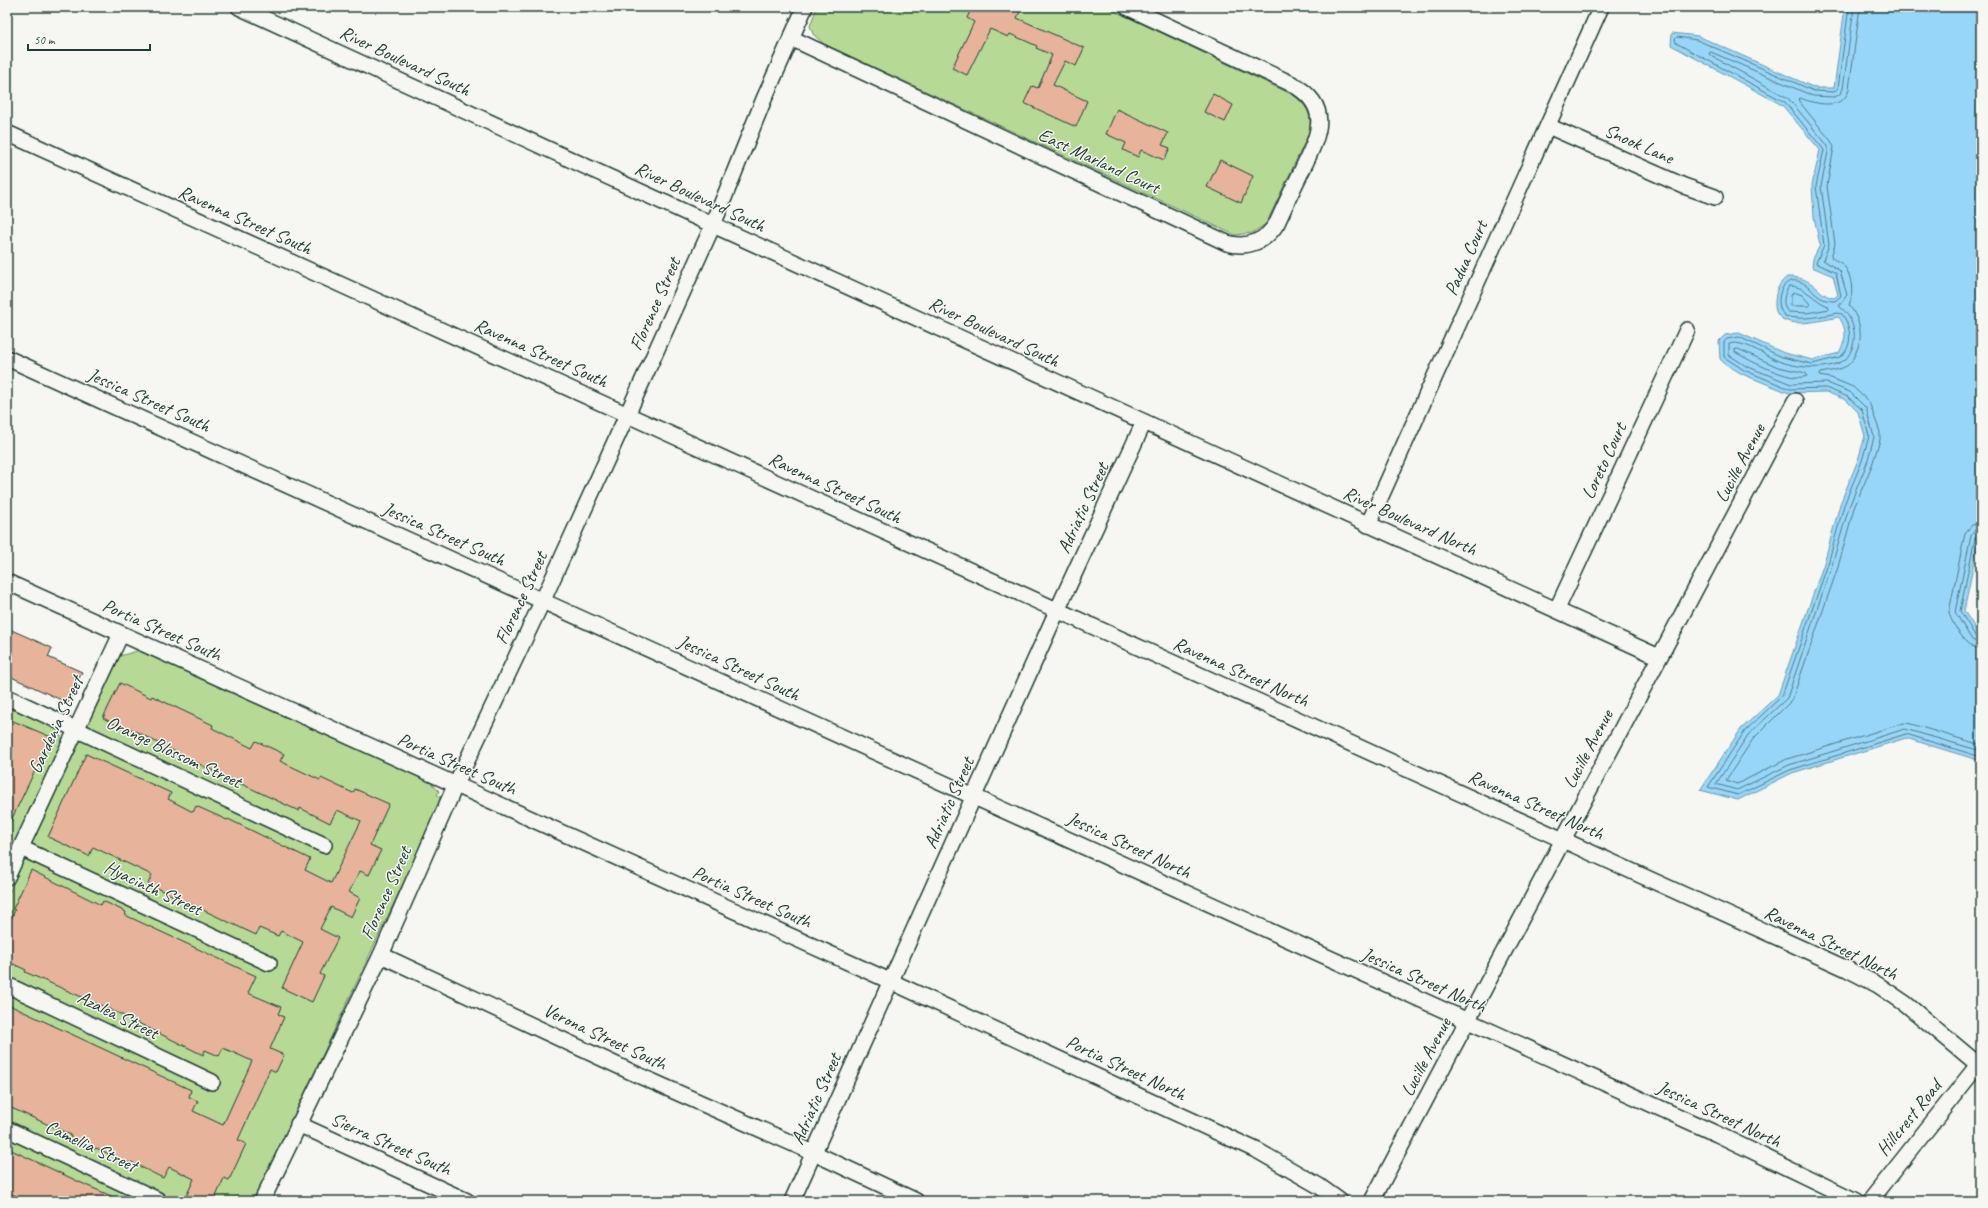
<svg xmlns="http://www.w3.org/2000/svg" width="1988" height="1208" viewBox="0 0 1988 1208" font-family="Caveat,sans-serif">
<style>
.green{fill:#b6da95;stroke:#6a8c64}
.water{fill:#98d6f9;stroke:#6899aa}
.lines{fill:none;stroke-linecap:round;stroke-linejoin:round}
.shore{stroke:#4f7a83;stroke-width:1}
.building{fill:#e7b39a;stroke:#1f3d34}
.street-casing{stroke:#1f3d34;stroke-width:18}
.street{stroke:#f6f6f2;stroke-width:15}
.labels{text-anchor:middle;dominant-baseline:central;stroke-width:3;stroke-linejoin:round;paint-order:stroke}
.street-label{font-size:19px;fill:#1f3d34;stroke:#f6f6f2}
</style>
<rect width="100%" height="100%" fill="#f6f6f2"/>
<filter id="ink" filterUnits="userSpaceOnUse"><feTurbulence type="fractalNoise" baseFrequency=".025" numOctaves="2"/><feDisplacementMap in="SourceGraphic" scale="8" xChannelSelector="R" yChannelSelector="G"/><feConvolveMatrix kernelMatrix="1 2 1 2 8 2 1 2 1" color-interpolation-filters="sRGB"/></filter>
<g filter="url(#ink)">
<g class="green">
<path d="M817,7H1106L1291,94C1305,102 1312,114 1310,131L1266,224L1252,233L1235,235L824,44L813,34L810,26Z"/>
<path d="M140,650L430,782L439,791L437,795L440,796L438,809L254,1201H7V897L120,656Z"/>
<path d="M7,704L56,728L62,738V742L7,861Z"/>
</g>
<path class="water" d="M1845,7H1981V529L1964,611L1981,637V761L1906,738L1792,773L1738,800L1700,790L1741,729L1778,695L1824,563L1840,504L1858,460L1865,436L1858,412L1846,400L1826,392L1789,393L1742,374L1724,363L1720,359L1719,341L1725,335L1739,333L1784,353L1813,360L1839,353C1846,338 1848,332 1839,317C1821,320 1772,335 1775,301C1776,290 1779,283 1787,277C1795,277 1803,278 1809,282C1819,288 1822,296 1834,298L1838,295L1833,276L1812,267L1813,259L1820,245L1814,217L1812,185L1820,150L1782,105L1671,45L1672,33L1698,36L1815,88H1834Z"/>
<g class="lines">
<g class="shore">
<path d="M1849,7L1838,88L1834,92L1814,91L1697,40L1677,37L1675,39L1676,43L1785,102L1824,150L1816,186L1824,245L1816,263L1836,273L1841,296L1835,301C1829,301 1823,300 1818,296C1814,294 1812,290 1809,287C1794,275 1781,281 1779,299C1779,306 1780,311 1785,316C1803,321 1820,316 1838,313L1842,314C1851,326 1854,347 1840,357L1812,364L1782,357L1739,337L1727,339L1724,342V357L1744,370L1790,389L1826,388L1848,397L1862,410L1869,436L1862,461L1844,505L1828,564L1782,696L1745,731L1708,787L1738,795L1790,770L1906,734L1981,757"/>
<path d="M1854,7L1843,89L1840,94L1835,97L1813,96L1711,52L1709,53L1710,55L1788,98L1828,146V152L1821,186L1829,245L1823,260L1840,271L1847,295L1839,306C1856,319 1860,343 1845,360C1826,371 1801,368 1781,362C1767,357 1743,339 1729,344V355L1746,366L1791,384L1827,383L1850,392L1866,408L1874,437L1867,463L1849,507L1832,565L1787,698L1748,735L1716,784L1737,790L1789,765L1905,729L1981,751"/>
<path d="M1860,7L1849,89C1844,111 1815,104 1800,98L1798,100L1831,141L1834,147L1827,186L1835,244L1831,257C1835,261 1840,261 1844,266C1852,275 1854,294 1849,305C1860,320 1864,335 1856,352C1854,357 1852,362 1848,365C1841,370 1829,371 1821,373L1819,376L1831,378L1853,387L1869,402L1880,432V440L1872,465L1854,508L1838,567L1792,700L1753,739L1726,780L1737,784L1787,759L1904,723L1911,724L1981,745"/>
<path d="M1789,286C1805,285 1814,301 1828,306L1829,309L1807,313L1788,312C1781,305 1784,293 1789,286Z"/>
<path d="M1794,292L1802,295L1810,304V306H1791V296Z"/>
<path d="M1738,349L1778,367L1806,373L1807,376C1792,383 1750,361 1735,352V350Z"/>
<path d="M1981,523L1972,525L1965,533L1949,612C1951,624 1968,649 1981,650"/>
<path d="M1981,529L1975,530L1971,536L1955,612L1972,640L1981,644"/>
<path d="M1981,534L1975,538L1960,611L1976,637L1981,639"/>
</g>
</g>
<g class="building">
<path d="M972,7H1022L1017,18L1084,48L1076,66L1065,61L1053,85L1087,101L1076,127L1024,103L1032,86L1038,88L1052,55L1036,48L1037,46L1010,34L1008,37L990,29L967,75L952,68L974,22L967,18Z"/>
<path d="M1213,94L1233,105L1225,122L1204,112Z"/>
<path d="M1117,109L1168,133L1162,145L1170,148L1164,160L1141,150L1138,157L1123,150L1126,143L1106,134Z"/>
<path d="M1220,160L1253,176L1241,203L1207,187Z"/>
<path d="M7,628L52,648L48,657L82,672L68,703L7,675Z"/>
<path d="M120,683L151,698L152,696L213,725L212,728L252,748L256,741L284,754L280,761L320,780L321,778L353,793L355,789L389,804L370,845L381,850L369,875L360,871L349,892L360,898L351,917L331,907L320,929L338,938L320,974L324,976L312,1002L282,988L303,942L281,931L278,936L259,928L256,935L148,884L152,875L118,859L93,847L89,856L48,837L86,754L171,793L168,799L193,812L196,806L227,820L228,819L310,859L305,870L331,883L361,821L337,810L330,823L300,808L299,811L201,765L129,728L128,731L103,718Z"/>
<path d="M11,720L51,737L7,829V729Z"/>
<path d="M31,870L101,905L103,901L126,912L125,915L256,976L248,993L281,1007L278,1014L284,1017L270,1049L284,1055L276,1072L270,1069L238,1140L246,1144L229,1180L224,1178L214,1201H184L194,1179L169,1167L163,1178L131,1162V1164L96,1148L95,1149L70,1137L71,1135L7,1106V1004L191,1090L189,1097L198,1101L193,1111L223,1125L252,1061L223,1048L219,1056L205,1050L203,1055L118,1013L25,972L26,970L7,961V928L15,910L13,909Z"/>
<path d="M7,1148L88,1186L123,1201H27L7,1192Z"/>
</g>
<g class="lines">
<g class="street-casing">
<g id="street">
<path d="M239,7L713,225L1659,657"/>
<path d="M791,38L1227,243C1248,249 1266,241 1277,223C1285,205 1293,188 1302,170C1318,136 1334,107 1292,84L1127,7"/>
<path d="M1548,126L1684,186L1715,197"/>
<path d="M7,133L1847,969L1878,985L1906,1004L1981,1067"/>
<path d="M7,358L1717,1134L1856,1201"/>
<path d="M1368,525L1601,7"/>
<path d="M7,582L890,981L1258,1151L1319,1186L1340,1201"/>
<path d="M1557,609L1687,330"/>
<path d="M7,697L324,845"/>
<path d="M21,848L269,963"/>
<path d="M7,877L121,634"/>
<path d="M381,955L640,1076L814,1153L916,1201"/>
<path d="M7,985L212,1082"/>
<path d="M298,1124L467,1201"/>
<path d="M7,1129L158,1200"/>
<path d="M262,1201L381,955L455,786L543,600L627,415L713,225L764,99L805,7"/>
<path d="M792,1201L1057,611L1144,422"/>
<path d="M1372,1201L1795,401"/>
<path d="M1870,1201L1981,1061"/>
</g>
</g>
<use href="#street" class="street"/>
</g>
</g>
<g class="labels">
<g class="street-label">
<text transform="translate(405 61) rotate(25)">River Boulevard South</text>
<text transform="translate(1639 144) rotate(24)">Snook Lane</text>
<text transform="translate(1099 161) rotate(25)">East Marland Court</text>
<text transform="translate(700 197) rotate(25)">River Boulevard South</text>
<text transform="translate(245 220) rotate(24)">Ravenna Street South</text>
<text transform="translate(1466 258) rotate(-66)">Padua Court</text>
<text transform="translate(655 304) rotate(-66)">Florence Street</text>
<text transform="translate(994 332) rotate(25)">River Boulevard South</text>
<text transform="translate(541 353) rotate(24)">Ravenna Street South</text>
<text transform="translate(149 400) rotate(24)">Jessica Street South</text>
<text transform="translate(1604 461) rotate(-65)">Loreto Court</text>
<text transform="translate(1740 463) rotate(-62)">Lucille Avenue</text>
<text transform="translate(835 488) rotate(25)">Ravenna Street South</text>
<text transform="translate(1083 508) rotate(-65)">Adriatic Street</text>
<text transform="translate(1410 521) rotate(24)">River Boulevard North</text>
<text transform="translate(444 534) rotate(24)">Jessica Street South</text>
<text transform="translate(521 598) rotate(-65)">Florence Street</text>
<text transform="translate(162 630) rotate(24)">Portia Street South</text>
<text transform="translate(739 668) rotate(25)">Jessica Street South</text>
<text transform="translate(1241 672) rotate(24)">Ravenna Street North</text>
<text transform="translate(56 725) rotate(-65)">Gardenia Street</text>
<text transform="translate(1588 749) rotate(-62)">Lucille Avenue</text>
<text transform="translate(174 752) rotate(25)">Orange Blossom Street</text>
<text transform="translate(457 764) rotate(24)">Portia Street South</text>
<text transform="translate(949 803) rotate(-66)">Adriatic Street</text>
<text transform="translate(1536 805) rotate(24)">Ravenna Street North</text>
<text transform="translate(1129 845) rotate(25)">Jessica Street North</text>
<text transform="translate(153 888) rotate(25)">Hyacinth Street</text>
<text transform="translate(386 893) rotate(-66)">Florence Street</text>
<text transform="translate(752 897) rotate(24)">Portia Street South</text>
<text transform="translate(1831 943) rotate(26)">Ravenna Street North</text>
<text transform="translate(1424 980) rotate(24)">Jessica Street North</text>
<text transform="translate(118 1015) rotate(26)">Azalea Street</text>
<text transform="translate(605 1037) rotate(25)">Verona Street South</text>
<text transform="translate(1426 1057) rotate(-62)">Lucille Avenue</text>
<text transform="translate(1126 1068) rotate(25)">Portia Street North</text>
<text transform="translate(816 1099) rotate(-66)">Adriatic Street</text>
<text transform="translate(1719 1114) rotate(25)">Jessica Street North</text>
<text transform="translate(1909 1118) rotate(-51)">Hillcrest Road</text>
<text transform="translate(391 1144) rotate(24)">Sierra Street South</text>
<text transform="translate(91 1146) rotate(25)">Camellia Street</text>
</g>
</g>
<rect width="1988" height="1208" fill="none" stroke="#f6f6f2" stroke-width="24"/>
<rect x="12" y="12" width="1964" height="1184" fill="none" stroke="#1f3d34" stroke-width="1.5" filter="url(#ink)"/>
<path d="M28 44v6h122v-6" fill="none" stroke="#1f3d34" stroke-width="2"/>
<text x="34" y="44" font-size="12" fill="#1f3d34" stroke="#f6f6f2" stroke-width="3" paint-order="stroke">50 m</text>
</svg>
